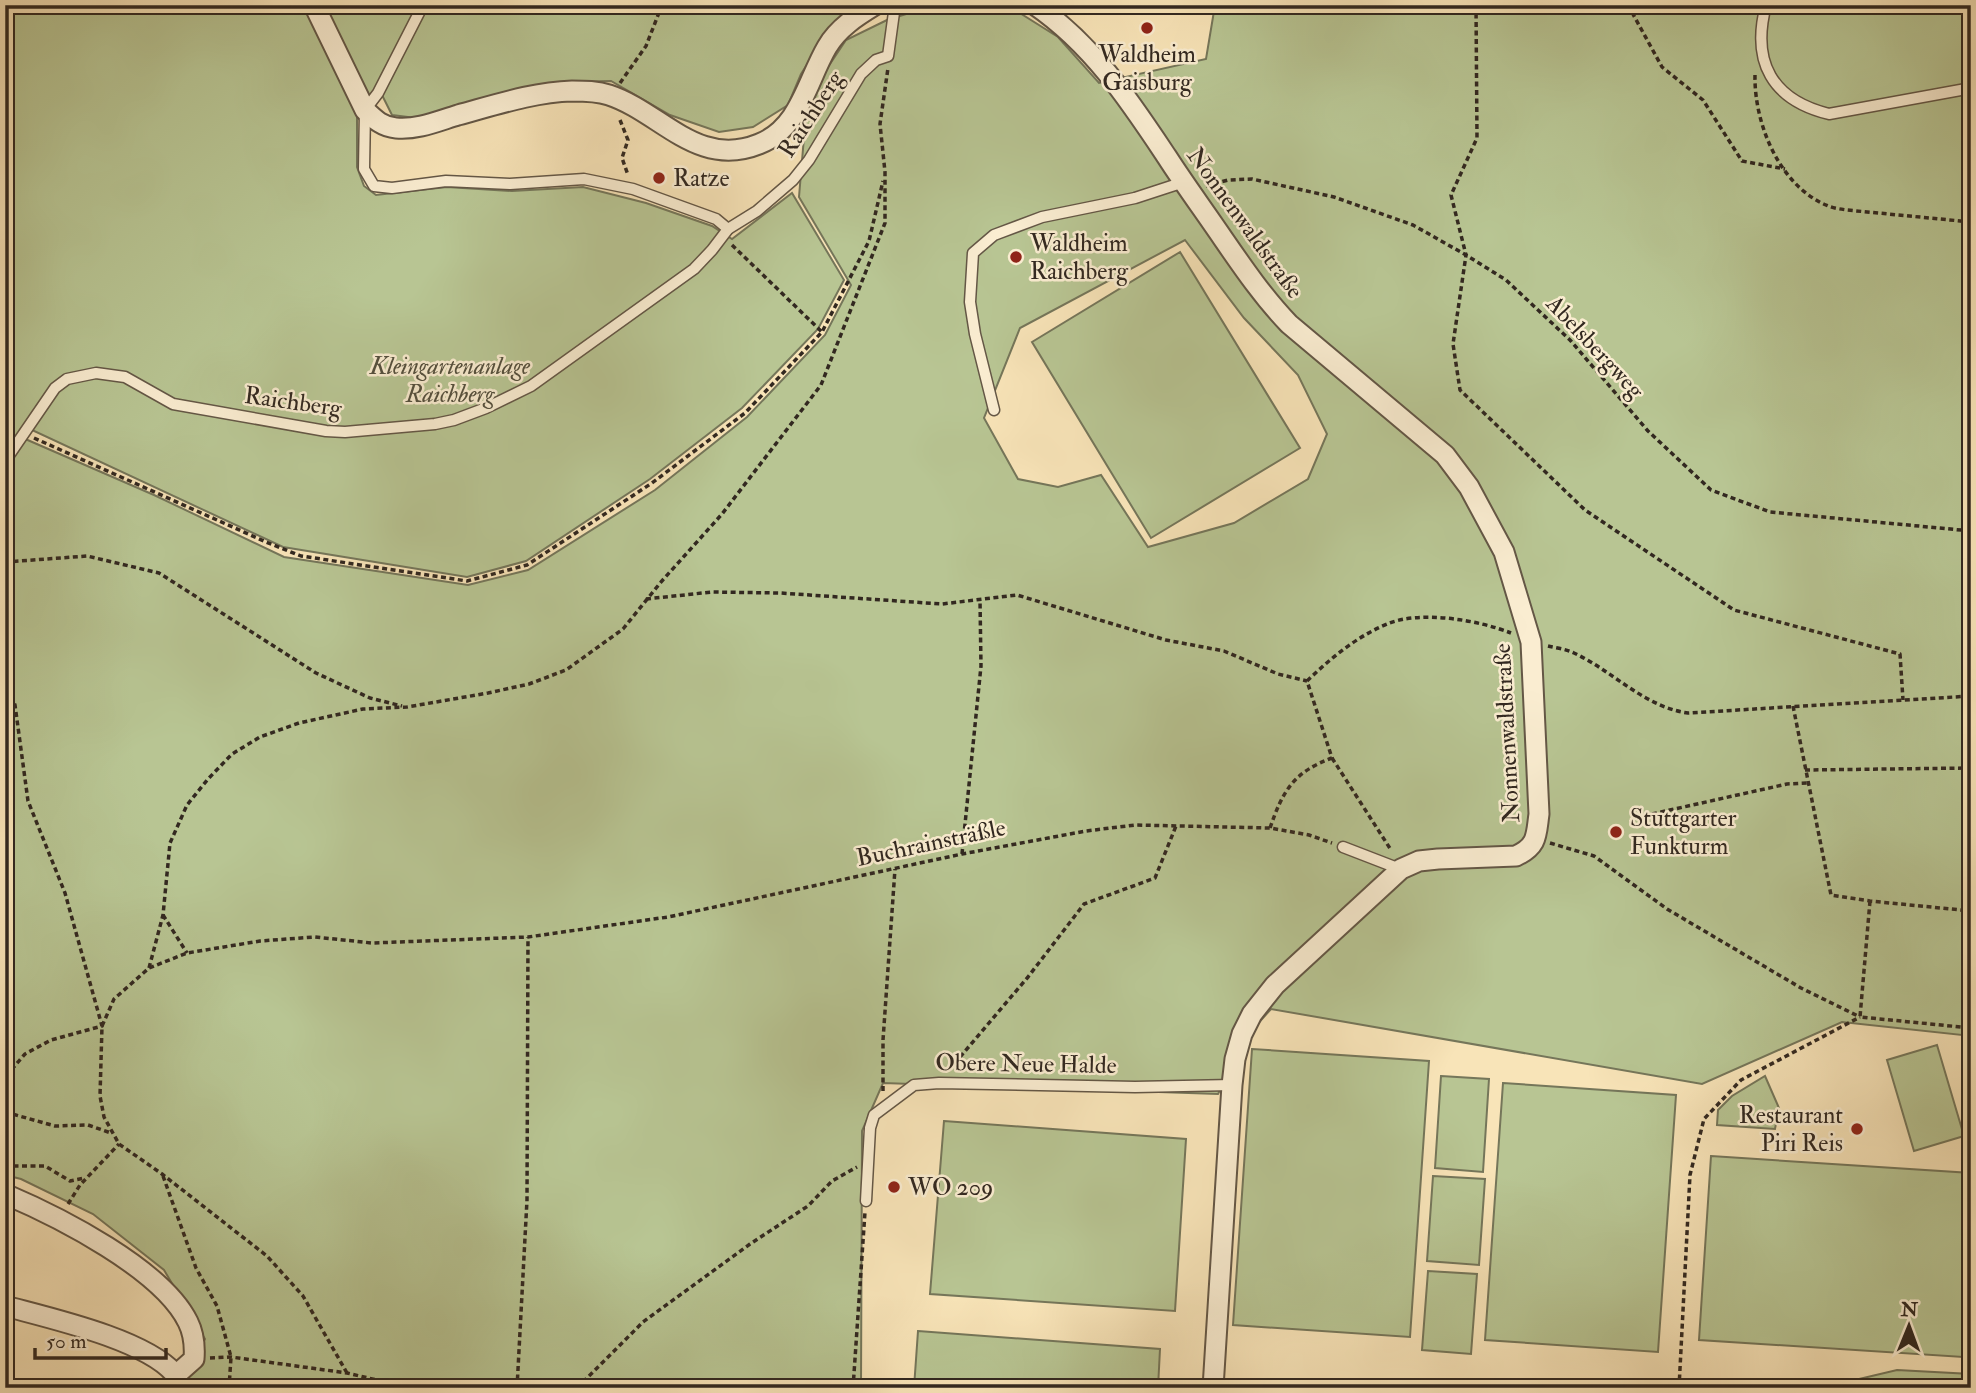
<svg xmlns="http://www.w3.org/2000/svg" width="1976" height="1393" viewBox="0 0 1976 1393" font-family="'IM FELL Double Pica',serif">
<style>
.green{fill:#b8c593;stroke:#75765a;stroke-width:2;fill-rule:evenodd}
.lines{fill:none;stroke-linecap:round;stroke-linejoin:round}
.lane-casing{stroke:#645746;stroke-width:13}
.street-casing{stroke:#645746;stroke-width:23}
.path{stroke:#322820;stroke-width:3.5;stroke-dasharray:5 3.5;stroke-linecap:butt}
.lane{stroke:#faedd1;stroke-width:10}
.street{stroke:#faedd1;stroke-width:19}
.poi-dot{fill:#8f2418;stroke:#faedd1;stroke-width:2.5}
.labels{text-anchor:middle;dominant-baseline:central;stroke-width:5;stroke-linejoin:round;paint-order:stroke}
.poi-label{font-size:24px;fill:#322820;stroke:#faedd1;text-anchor:start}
.street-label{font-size:24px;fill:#322820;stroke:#faedd1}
.park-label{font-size:24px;font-style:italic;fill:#544f3d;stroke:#faedd1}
</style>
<rect width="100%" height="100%" fill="#f8e4b8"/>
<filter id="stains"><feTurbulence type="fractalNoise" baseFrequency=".00286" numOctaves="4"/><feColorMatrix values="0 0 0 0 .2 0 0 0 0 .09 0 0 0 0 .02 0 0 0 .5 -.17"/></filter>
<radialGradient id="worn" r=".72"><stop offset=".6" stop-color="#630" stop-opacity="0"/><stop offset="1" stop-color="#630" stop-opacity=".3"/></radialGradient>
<g class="green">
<path d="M5,5H862L834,23L801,74L788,105L753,127L719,132L670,115L611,81L563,82L510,91L416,118L392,115L382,95L357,113V167L364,186L376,195L447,187L512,191L583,187L646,203L712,226L732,239L792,193L844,280L818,329L742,408L650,479L526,561L467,577L283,547L30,429L23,438L154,495L284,557L468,585L528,570L655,490L747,417L825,335L851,285L799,197L806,113L816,85L846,40L887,20L935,5H1007L1058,37L1099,83L1206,59L1215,5H1971V1036L1842,1022L1702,1084L1271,1009L1254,1028L1218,1094L883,1083L862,1131L861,1388H179L205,1339L164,1270L93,1214L21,1179L5,1175ZM1185,240L1244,318L1298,375L1327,434L1308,479L1234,523L1148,547L1101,475L1058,487L1018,479L984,418L1020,328Z"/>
<path d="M1180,252L1300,448L1151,538L1032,342Z"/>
<path d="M1937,1045L1964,1136L1914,1151L1887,1060Z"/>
<path d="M1252,1049L1429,1061L1410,1337L1233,1325Z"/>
<path d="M1441,1076L1489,1079L1483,1172L1435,1168Z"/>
<path d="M1765,1076L1779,1108L1775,1129L1717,1125L1718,1110L1732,1096Z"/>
<path d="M1503,1083L1676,1095L1658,1352L1485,1340Z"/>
<path d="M944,1121L1186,1139L1175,1311L930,1294Z"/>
<path d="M1711,1156L1971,1173V1234L1963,1357L1699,1340Z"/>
<path d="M1433,1176L1485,1179L1479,1265L1427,1261Z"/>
<path d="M1428,1271L1477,1274L1471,1354L1422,1350Z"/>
<path d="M918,1331L1160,1349L1158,1388H914Z"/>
<path d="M1897,1370L1971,1374V1388H1821Z"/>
</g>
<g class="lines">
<g class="lane-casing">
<g id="lane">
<path d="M423,5L378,93L365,110L364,169L374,186L392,188L446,181L510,184L584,179L633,189L716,219L728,229"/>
<path d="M1766,5C1751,62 1772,100 1829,114L1966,89"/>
<path d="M994,410L975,334L970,302L973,253L994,235L1042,217L1135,198L1184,182"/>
<path d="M5,461L55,388L67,379L96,373L125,377L173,404L326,431L345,432L435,424L454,420L486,408L531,386L694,269L712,250L728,229L757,211L793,180L809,160L861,74L876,60L888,56L895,5"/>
<path d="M1343,847L1400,869"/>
<path d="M866,1201L870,1128L874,1115L914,1085L939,1083L1135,1087L1232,1085"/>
</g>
</g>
<g class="street-casing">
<g id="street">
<path d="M314,5L365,110C375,120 383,127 396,128C418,130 438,121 458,115C495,105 534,92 572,91C585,91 597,91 609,95C661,112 697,169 759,144C800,128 807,81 827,47C838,28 857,16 875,5"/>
<path d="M1035,5C1093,45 1129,100 1167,157C1185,185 1205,212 1224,240C1244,269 1264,298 1289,324L1445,455L1469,487L1504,552L1531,642L1539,814C1536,835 1538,846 1516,856L1438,859L1419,861L1401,869L1275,985L1252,1014L1242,1034L1235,1059L1232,1085L1213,1388"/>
<path d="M5,1194C59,1217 162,1269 188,1322C194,1334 195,1346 194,1359L176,1375"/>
<path d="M5,1306C49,1318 144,1339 174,1373C177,1377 178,1382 179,1388"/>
</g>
</g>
<g class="path">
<path d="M1476,5L1477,138L1451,195L1466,255L1453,344L1460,390L1585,510L1734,610L1900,654L1903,700"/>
<path d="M1628,5L1662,67L1703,100L1742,161L1785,169"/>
<path d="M1755,75C1754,123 1779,185 1826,205C1832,208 1840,209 1847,210L1971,222"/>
<path d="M620,83L646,46L662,5"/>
<path d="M620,120L628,140L622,158L628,175"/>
<path d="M1206,186L1228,180L1252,179L1334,197L1413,225L1466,255L1506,280L1570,340L1648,431L1711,490L1770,512L1971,531"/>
<path d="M732,245L822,332"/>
<path d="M34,438L266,542L301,556L467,581L527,565L652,483L745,413L822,332L869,241L883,181"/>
<path d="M5,562L87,556L159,573L316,673L370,698L402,706"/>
<path d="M646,599L712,592L780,593L942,604L1017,595L1166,640L1224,651L1278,674L1307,681"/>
<path d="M1548,646C1556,648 1566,649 1574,653C1613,671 1644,707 1688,713L1971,696"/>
<path d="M5,680L15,705L28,801L65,893L102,1026L51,1040L25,1054L5,1077"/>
<path d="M1307,681C1331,658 1356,637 1387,624C1420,610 1478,620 1511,633"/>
<path d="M1793,706L1831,895L1870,901L1971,911"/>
<path d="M1332,758L1391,850"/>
<path d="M1805,770L1971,768"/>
<path d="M1652,814L1787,784L1807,783"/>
<path d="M1270,828C1283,790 1294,772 1332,758L1307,681"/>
<path d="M1550,843L1594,856L1667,909L1801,988L1860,1017"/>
<path d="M962,854L981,666L980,600"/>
<path d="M1870,901L1860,1017L1971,1028"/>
<path d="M163,915L187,953"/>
<path d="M149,968L163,915L170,843L187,805L208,779L232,754L260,737L299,723L363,709L407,707L488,693L529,684L566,670L623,629L661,582L722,514L821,385L885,223V172L880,124L888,68"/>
<path d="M949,1070L1028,977L1084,904L1155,878L1176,826"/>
<path d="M883,1091V1040L895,869"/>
<path d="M5,1112L55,1126L88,1125L111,1133"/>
<path d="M5,1166H45L70,1181L85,1178"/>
<path d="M163,1176L196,1268L217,1306L231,1357L229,1388"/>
<path d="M68,1204L80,1185L119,1144"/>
<path d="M210,1358L231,1357L347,1373L411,1388"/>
<path d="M347,1373L303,1296L267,1256L162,1174L119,1144L104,1117L100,1096L102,1026L114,999L149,968L187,953L260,941L315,937L372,943L528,937L668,917L962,854L1086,831L1135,825L1270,828L1309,835L1332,843"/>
<path d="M517,1388L527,1200L528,937"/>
<path d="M577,1388L643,1322L750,1244L808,1206L832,1181L857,1167"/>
<path d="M853,1388L865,1212"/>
<path d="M1679,1388L1690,1175L1704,1119L1741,1080L1860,1017"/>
</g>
<use href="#lane" class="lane"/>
<use href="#street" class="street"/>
</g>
<g class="poi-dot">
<circle cx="1147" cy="28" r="7"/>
<circle cx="659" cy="178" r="7"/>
<circle cx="1016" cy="257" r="7"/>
<circle cx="1616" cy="832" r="7"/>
<circle cx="1857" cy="1129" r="7"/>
<circle cx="894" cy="1187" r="7"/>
</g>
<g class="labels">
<g class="poi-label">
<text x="1147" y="54" text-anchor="middle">Waldheim<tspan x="1147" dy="28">Gaisburg</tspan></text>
<text x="673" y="178">Ratze</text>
<text x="1030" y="243">Waldheim<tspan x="1030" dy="28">Raichberg</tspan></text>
<text x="1630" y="818">Stuttgarter<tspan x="1630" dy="28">Funkturm</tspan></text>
<text x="1843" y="1115" text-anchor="end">Restaurant<tspan x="1843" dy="28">Piri Reis</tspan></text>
<text x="908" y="1187">WO 209</text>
</g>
<g class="street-label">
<text transform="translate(811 114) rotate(-57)">Raichberg</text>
<text transform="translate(1245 223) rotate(54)">Nonnenwaldstraße</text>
<text transform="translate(1595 347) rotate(47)">Abelsbergweg</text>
<text transform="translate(293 402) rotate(8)">Raichberg</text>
<text transform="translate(1507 733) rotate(-93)">Nonnenwaldstraße</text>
<text transform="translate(931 843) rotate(-12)">Buchrainsträßle</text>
<text transform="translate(1026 1064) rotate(1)">Obere Neue Halde</text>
</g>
<g class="park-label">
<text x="450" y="366">Kleingartenanlage<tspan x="450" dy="28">Raichberg</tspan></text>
</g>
</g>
<rect width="1976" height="1393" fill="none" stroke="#f8e4b8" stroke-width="28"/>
<rect x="7" y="7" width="1962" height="1379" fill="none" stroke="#322820" stroke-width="3.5"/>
<rect x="14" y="14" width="1948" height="1365" fill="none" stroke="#322820" stroke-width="2"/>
<g transform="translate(1909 1326) rotate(1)" stroke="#faedd1" stroke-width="5" paint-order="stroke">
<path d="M0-5L12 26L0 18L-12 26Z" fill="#322820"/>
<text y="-10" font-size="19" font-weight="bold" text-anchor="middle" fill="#322820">N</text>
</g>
<path d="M35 1348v10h131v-10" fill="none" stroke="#322820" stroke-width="3.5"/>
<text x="46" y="1348" font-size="21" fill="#322820" stroke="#faedd1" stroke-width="5" paint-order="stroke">50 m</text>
<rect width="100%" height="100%" filter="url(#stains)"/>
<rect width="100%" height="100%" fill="url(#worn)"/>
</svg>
